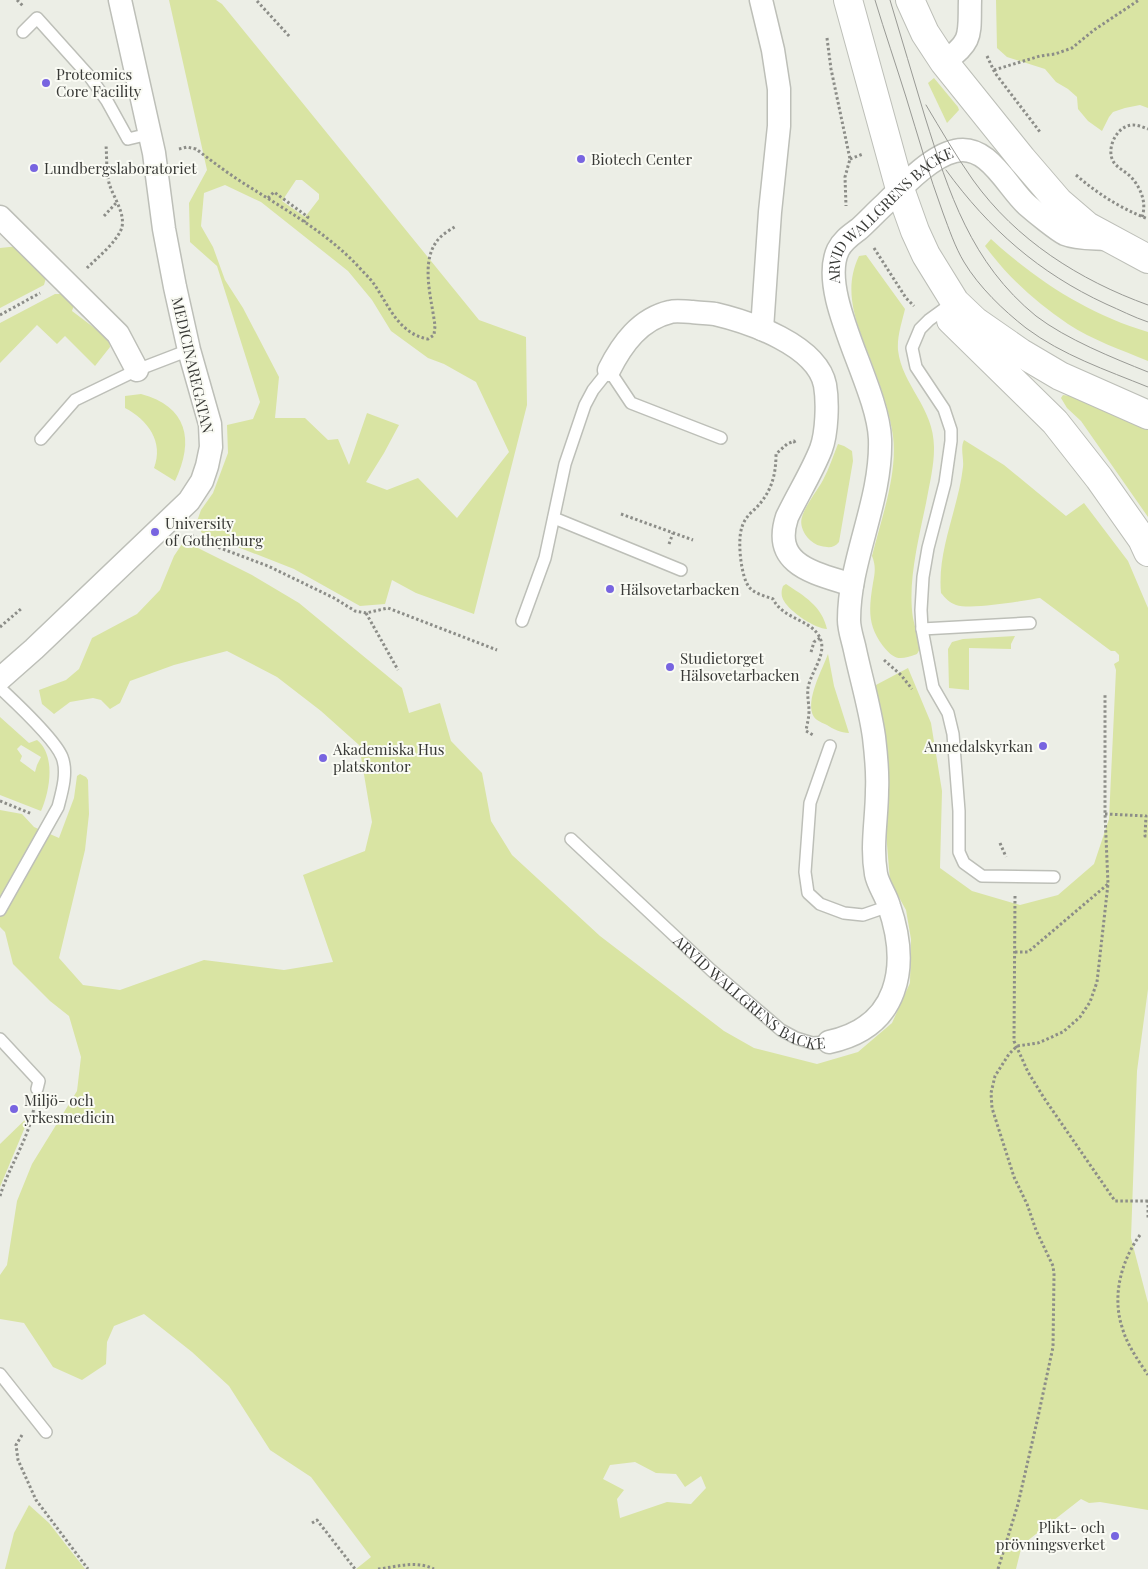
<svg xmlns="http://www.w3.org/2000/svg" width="1148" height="1569" viewBox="0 0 1148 1569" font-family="'Playfair Display',serif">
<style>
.green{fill:#d9e4a3;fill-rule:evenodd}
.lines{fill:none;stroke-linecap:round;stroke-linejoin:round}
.lane-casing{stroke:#bdbfb8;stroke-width:14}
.street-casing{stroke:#bdbfb8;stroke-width:25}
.secondary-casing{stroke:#bdbfb8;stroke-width:30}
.primary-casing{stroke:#bdbfb8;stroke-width:30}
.path{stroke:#8c8d88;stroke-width:3;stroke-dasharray:2.5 2.5;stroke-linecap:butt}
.lane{stroke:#fff;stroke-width:11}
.street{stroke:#fff;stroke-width:22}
.secondary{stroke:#fff;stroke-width:28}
.primary{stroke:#fff;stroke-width:28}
.tram{stroke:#999a95;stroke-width:1}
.poi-dot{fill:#7865e0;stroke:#fafbf4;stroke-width:2}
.labels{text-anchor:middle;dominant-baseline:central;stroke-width:4;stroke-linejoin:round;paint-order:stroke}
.poi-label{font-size:15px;fill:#383936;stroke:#fafbf4;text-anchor:start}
.street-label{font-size:15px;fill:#383936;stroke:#fafbf4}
</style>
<rect width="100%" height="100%" fill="#eceee6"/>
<g class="green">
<path d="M169,0H216L222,4L479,320L526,337L527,405L474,614L416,593L392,580L385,604L360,606L294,569L202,533L196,524L201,510L213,493L228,453L227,425L253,419L260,402L217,266L190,242L189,203L207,170ZM296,180H302L319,194V199L305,217L282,201ZM225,185L261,202L348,271L372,300L391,331L428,358L444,364L476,382L509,452L457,518L418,478L387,490L366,482L384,453L399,425L367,413L349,465L338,439L328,440L305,418H275L279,377L243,308L225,280L213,247L201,226L204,193Z"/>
<path d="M996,0H1148V108L1140,105L1125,108L1113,112L1109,117L1102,131L1088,121L1078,109L1077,97L1068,89L1056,82L1045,69L1007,57L997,48Z"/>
<path d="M934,78L958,107L959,110L947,123L928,83Z"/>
<path d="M991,239C1037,281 1088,314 1148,332V361C1122,350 1092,340 1068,324C1035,302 1008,277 985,246Z"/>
<path d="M19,246L47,274L44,285L0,308V248Z"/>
<path d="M866,255L905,309C902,322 897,336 898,350C902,386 935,408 934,449C934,465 930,482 927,498C920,534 907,581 913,618C915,628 918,637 921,647L917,654C900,660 895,661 883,646C867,625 869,608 873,583C875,572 876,566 872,556C881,520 898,473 893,436C890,414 882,390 874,369C861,331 840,296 859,256Z"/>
<path d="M55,294H64L74,305L72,311L109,339L110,347L95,366L65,336L57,344L37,325L0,363V323Z"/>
<path d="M141,394C187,406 195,440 175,481L154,468C164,442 148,420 125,408V396Z"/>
<path d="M1063,395L1070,396L1148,429V517L1081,421L1067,408L1061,398Z"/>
<path d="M964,440L1004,465L1066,516L1084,503L1128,561L1148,608V989L1137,1071L1131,1238L1148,1303V1510L1100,1502L1089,1503L1081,1499L1022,1545L1016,1569H356L371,1557L311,1477L270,1450L229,1386L192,1352L144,1314L114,1326L107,1342L106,1364L82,1380L53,1367L24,1323L0,1319V1275L7,1265L17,1201L32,1164L77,1091L81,1057L69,1016L50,1001L13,964L5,932L0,927V810L22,814L34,827L59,838L74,798L77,776L80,774L86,777L88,780L89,814L85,850L59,958L83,985L120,990L204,960L284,970L333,962L303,875L365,851L372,822L359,745L321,711L277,677L227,651L174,665L130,681L120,703L110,709L101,700L93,698L70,702L54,714L42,704L39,690L66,680L79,669L92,638L137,614L160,590L174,556L184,541L252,575L299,603L402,688L409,713L440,703L451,741L482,773L491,821L512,855L600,936L724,1031L754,1048L817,1064L858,1052L892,1023L910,983L911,939L906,910L890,881L874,686L908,668L931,723L942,791L940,868L972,891L1020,905L1058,895L1094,864L1109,819L1116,670L1114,664L1119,661V655L1115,651H1111L1040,598C1022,601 972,610 956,605C950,603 945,598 941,593C937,550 958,510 963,467C964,458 960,448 964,440ZM635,1462L656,1473L676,1474L685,1487L701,1476L706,1488L691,1504L667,1502L620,1518L617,1499L624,1490L603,1479L610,1465Z"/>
<path d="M838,444L844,446L852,451L853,461L839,542C834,548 829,548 821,546C810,544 798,529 802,517C805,506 817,491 823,480C829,469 833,456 838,444Z"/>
<path d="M786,584C804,596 822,606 827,629C816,629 790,612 784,601C781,596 781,591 783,586Z"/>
<path d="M1015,636L1011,644V649L969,648V690L949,688L948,649L952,642L963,639Z"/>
<path d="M828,654L834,686L849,733C841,733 833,729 827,725C823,723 817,721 814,717C804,702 823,668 828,654Z"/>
<path d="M0,717L29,743L37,740C56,755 50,791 41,811L0,795ZM21,745L41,757L37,765L35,772L20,761L22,756L17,749Z"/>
<path d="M30,1115L0,1187V1144Z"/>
<path d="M29,1505L49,1523L85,1569H5L14,1533Z"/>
</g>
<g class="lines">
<g class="lane-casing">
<g id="lane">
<path d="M23,32L37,18L90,77L107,101L128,139L149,134"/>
<path d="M951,304L929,320L920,329L912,348L916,367L944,409L951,430V441L945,483L928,548L923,577L921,610L922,629L933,687L948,713L953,734L959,811V852L964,863L982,876L1054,877"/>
<path d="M41,439L75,400L137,370L189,350"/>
<path d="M554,518L681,570"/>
<path d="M522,621L545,558L565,464L585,405L593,390L609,370L631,403L721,438"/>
<path d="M922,629L1030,623"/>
<path d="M0,688C15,702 55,739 62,757C68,772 62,792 58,807L0,910"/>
<path d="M830,746L810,803L805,872L808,893L820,904L844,913L863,915L889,906"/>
<path id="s1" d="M571,839L711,970L781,1030L796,1038L812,1043L829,1042"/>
<path d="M0,1039L39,1081L37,1089"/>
<path d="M0,1374L46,1432"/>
</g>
</g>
<g class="street-casing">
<g id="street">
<path d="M761,0L773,50L779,89V126L770,212L762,329"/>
<path d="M944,62C974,41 969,34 970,0"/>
<path d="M0,217L118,334L137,370"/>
<path d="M609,370C622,344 640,319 670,312C677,310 685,312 692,312C700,313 708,313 715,314C749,322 817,345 825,385C828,402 827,433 821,449C812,472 798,494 787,517C771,566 816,573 852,585"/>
<path d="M0,679L34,649L189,501L202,481L207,466L211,447L210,424L189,350L175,287L164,229L154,153L120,0"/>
<path id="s2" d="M829,1042C899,1027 910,967 889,906C886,895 878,885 876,874C871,846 877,818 877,790C878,773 876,754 874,737C870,708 861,678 855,650C853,640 849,630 849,620C849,559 882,501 880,439C878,385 817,295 838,250C843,240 851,235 859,229C868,221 876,212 885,204C902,187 931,156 955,151C988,143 1007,187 1027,205C1035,212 1057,230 1065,234C1077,239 1094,238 1107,239"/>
</g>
</g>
<g class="secondary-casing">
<path id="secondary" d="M910,0L925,33L944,62L1022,159L1059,202L1087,226L1148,259"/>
</g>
<g class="primary-casing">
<g id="primary">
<path d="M848,0L900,189L915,231L926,255L955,302L975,321L1021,353L1060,376L1148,415"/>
<path d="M951,320L1055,422L1099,478L1142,539L1148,552"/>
</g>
</g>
<g class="path">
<path d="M17,0L23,6"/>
<path d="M257,1L290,37"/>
<path d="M827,38L831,69L850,159L845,177L846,206"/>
<path d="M987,56L995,73L1040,132"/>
<path d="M994,70L1040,56L1055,54L1072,48L1094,30L1139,0"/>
<path d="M179,149L187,147L196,149C213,162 230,175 248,186C286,210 325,232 356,264C362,271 369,277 374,284C389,306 399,334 428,339L434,335L435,326C432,300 420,263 437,241C441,235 450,230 456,226"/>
<path d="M850,159L863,154"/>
<path d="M1076,175C1098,194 1120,208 1148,219"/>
<path d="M268,198L274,192L308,217L304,222"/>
<path d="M104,216L117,202"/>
<path d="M1142,217C1147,203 1141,188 1131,177C1125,171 1117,168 1113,161C1106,148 1117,125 1133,125C1138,125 1143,127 1148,129"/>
<path d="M874,248L906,298L914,306"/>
<path d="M87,268C97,258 118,241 122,227C125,212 113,197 109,183C106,171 107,157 106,145"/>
<path d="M0,315L40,293"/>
<path d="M795,443L794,441L787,444L776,454C776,476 771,493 755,509C749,514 744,520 742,527C737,540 741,577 749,587C755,594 765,596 773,599C781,615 799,618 812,628C835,647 811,669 808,688C807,696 809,704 809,711C809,718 807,724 806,731L813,735"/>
<path d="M621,514L693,540"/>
<path d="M191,535L212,545L268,566L334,598L355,611L366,613L388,608L497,650"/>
<path d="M669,544L673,533"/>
<path d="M366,613L398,670"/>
<path d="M0,627L22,608"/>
<path d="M811,652L814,642L820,638"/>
<path d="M884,660L901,675L912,689"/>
<path d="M0,801L32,814"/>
<path d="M1105,814L1146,816L1145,836H1148"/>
<path d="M1000,843L1006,857"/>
<path d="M1015,896L1014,1041L1028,1072L1044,1098L1115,1201H1148"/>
<path d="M1015,952H1028L1108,884"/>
<path d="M0,1196C9,1166 29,1139 34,1107"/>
<path d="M1148,1200V1219"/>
<path d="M1140,1235C1121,1261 1112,1296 1122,1327C1127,1345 1138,1360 1148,1375"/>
<path d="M22,1435L16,1445L18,1460L36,1500L88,1569"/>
<path d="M312,1523L317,1520L355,1569"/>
<path d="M378,1569C397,1567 415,1560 434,1569"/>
<path d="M998,1569L1018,1504L1038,1417L1053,1347L1054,1274L1053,1266L1036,1230L1027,1204L1014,1177L992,1108L991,1093L995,1076L1009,1054L1017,1046L1038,1043L1063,1032L1080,1017L1090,1002L1097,982L1108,884L1105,814V694"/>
</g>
<use href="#lane" class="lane"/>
<use href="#street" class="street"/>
<use href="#secondary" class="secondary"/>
<use href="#primary" class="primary"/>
<g class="tram">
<path d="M875,0C885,33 896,65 906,97C918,136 929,175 943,213C949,229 955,247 964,262C979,287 1003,310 1026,328C1062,355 1106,370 1148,387"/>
<path d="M890,0C902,39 913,78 925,117C949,193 971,263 1036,316C1066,339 1113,358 1148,372"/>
<path d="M926,105C941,130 956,156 973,180C1016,240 1079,280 1148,305"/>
<path d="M946,170C989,229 1039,273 1106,304C1120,310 1133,317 1148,322"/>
</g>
</g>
<g class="poi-dot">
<circle cx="46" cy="83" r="5"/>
<circle cx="581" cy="159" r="5"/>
<circle cx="34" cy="168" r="5"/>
<circle cx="155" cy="532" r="5"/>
<circle cx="610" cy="589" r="5"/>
<circle cx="670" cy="667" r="5"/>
<circle cx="1043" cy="746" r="5"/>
<circle cx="323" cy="758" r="5"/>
<circle cx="14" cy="1109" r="5"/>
<circle cx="1115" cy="1536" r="5"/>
</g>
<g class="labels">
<g class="poi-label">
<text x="56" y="74">Proteomics<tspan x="56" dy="17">Core Facility</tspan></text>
<text x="591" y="159">Biotech Center</text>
<text x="44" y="168">Lundbergslaboratoriet</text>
<text x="165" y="523">University<tspan x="165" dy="17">of Gothenburg</tspan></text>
<text x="620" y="589">Hälsovetarbacken</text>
<text x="680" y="658">Studietorget<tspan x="680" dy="17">Hälsovetarbacken</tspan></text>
<text x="1033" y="746" text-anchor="end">Annedalskyrkan</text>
<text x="333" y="749">Akademiska Hus<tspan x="333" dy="17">platskontor</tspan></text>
<text x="24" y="1100">Miljö- och<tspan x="24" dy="17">yrkesmedicin</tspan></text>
<text x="1105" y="1527" text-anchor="end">Plikt- och<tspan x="1105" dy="17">prövningsverket</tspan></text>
</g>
<g class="street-label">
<text stroke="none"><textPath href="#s2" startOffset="904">ARVID WALLGRENS BACKE</textPath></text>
<text transform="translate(193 365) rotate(77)">MEDICINAREGATAN</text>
<text stroke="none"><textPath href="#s1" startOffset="238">ARVID WALLGRENS BACKE</textPath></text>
</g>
</g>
</svg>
